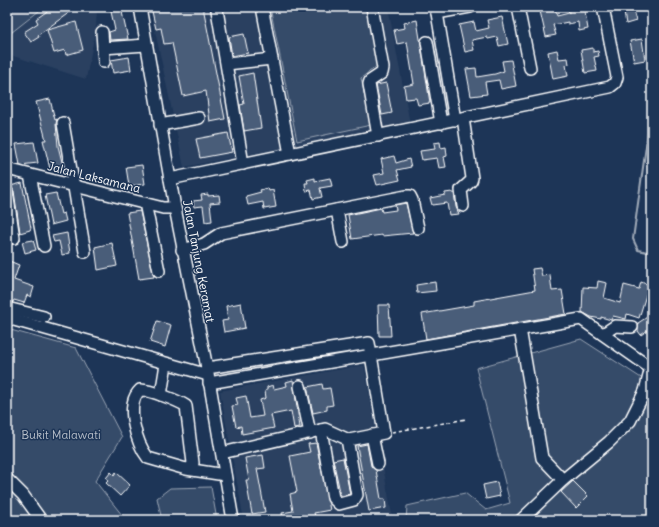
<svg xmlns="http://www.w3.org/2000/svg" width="659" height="527" viewBox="0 0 659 527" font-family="Delius,sans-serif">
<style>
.built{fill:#2a4161}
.green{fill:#364b69;stroke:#9aa5b4}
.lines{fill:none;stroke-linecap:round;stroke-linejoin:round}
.stream{stroke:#a0aab8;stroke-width:2}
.building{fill:#4a5d79;stroke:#fff}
.minor-casing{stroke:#fff;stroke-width:14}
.path{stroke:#fff;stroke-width:1.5;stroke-dasharray:4 3;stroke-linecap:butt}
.minor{stroke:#1d3557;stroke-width:11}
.labels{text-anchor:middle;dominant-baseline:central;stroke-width:3;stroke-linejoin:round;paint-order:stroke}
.street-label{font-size:12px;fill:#fff;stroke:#1d3557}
.park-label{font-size:12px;fill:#b9c0ca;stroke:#1d3557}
</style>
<rect width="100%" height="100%" fill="#1d3557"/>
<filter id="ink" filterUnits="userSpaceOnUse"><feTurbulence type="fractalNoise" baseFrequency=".025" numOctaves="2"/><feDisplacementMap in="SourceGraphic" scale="8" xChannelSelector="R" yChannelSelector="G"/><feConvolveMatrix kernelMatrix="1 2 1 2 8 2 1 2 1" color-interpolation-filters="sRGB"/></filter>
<g filter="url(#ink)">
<g class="built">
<path d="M7,7H97L96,27L86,79L7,54Z"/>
<path d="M150,7H388L410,124L184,167Z"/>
<path d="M364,365L392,515L363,520H244L220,391Z"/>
</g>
<g class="green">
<path d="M7,7H44L7,36Z"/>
<path d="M270,7H366L377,66L361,78L371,125L297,141Z"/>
<path d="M7,329L76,348L122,437L95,481L126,520H7Z"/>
<path d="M581,339L652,385V520H406L407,506L465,493L486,510L510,503L476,368Z"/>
<path d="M211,487L217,520H162L157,498L170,488Z"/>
</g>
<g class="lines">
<path class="stream" d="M652,103L633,239L638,250L652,253"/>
</g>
<g class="building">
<path d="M53,7H77L38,35L39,37L31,42L24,32L38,23L36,19Z"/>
<path d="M110,7H133V10L122,12L128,39L110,40L109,32L115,30Z"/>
<path d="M151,7H203L225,119L210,122L206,91L183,96L172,43L164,44L161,28L156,29Z"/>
<path d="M555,7L557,16L569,13L568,7H584L588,29L579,31L578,22L568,24V22L553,25L556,35L546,37L540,11Z"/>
<path d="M623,7H632L636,21L626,24Z"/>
<path d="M502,17L508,44L499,46L497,37L488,39L487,37L472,40L474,50L465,52L459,25L474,22L476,31L489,28L487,20Z"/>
<path d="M417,20L430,103L418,105L416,98L406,99L404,86L414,84L407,42L397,44L394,30L405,28L404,23Z"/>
<path d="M76,22L83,50L66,55L65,50L54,53L47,30Z"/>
<path d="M244,34L248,53L232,56L229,37Z"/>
<path d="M642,39L645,60L634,62L630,41Z"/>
<path d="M593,48V52L598,51L599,56L594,57L597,71L585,73L581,50Z"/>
<path d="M557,50L559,59L568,58L569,64L566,65L568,76L553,79L548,52Z"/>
<path d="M129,57L131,70L113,73L111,60Z"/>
<path d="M511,60L516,86L501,89L499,80L485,82L487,94L471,96L466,69L476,68L477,77L495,74L504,71L502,61Z"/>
<path d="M253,73L261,128L244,131L240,105L244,104L239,76Z"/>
<path d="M386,83L392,113L382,115L376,85Z"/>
<path d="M50,99L55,120L57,119L56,124L58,146L63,166L50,169L43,140H46L36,102Z"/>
<path d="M228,133L232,152L200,158L196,139Z"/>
<path d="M34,142L38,163L20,165L16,144Z"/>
<path d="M440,142L441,148L446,147L447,156L444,157L446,167L439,168L437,158L422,160L420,151L435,149L434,143Z"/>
<path d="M394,156L396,163L409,159L411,167L397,170L400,180L377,185L374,175L384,173L381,159Z"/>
<path d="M142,165L145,184L129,186L126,167Z"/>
<path d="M315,178V181L330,178L332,186L320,188L322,197L313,199L311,190L306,191L305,183H308L307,180Z"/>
<path d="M22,183L31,228L30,230L20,233L14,191L10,186Z"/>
<path d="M268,188L269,191L273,190L276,207L264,209L263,202L248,205L246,196L261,192L260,190Z"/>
<path d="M452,192V193H454L456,207L459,214L449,215L447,203L432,205L430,198L445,195V193Z"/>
<path d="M56,193L61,214L64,213L66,221L51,225L45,195Z"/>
<path d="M208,194V196L219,195L220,202L210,203L212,221L205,222L203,206L194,207L193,201L202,200L201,195Z"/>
<path d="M406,203L413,233L382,236V235L352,239L348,215L381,208L382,212L396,210L395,205Z"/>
<path d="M140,211L154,277L139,279L127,213Z"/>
<path d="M67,233L70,253L62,255L59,241L54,242L52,236Z"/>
<path d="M33,240L36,250L25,253L22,242Z"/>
<path d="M112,243L117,266L98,270L95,247Z"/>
<path d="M7,260L19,265L14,280L34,287L31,297L27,295L24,303L14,300L13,302L7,301Z"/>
<path d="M540,268L542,276L550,275L552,291L562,290L566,314L426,339L422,314L474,305V301L535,290L532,269Z"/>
<path d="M598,281L607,283L604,298L620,303L624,285L639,289L641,282L649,285L639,318L627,314L626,319L613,316L611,320L601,317V319L591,317L582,312L583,287L597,288Z"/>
<path d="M435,282L436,291L417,293L416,285Z"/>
<path d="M241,303L245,328L224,332L222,321L228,320L226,306Z"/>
<path d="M378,305H389L391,336H379Z"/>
<path d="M652,314V327L641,335L638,331V323Z"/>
<path d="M157,321L171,325L165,347L150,342Z"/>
<path d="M293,380L300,427L294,428L291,411L271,415L274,428L242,434L241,426L236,427L232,406L238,405L236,398L246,396L250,418L263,416L260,400L266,398L265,391L267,390V387L273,385L274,389L287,386L286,382Z"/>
<path d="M322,384L323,389L330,388L333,405L327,406V410L313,413L307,387Z"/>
<path d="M316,443L330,510L314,513L315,516L283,520L282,513L293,511L290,494L297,492L290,456L310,452L308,444Z"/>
<path d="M367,444L371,466L376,470L381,499H385L386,508L369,511L357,446Z"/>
<path d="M263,455L265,468L257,469L265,512L252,514L246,480H249L245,458Z"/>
<path d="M343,458L350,494L341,496L333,460Z"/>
<path d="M111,472L114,475L116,472L130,485L120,496L106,483L109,480L106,478Z"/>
<path d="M573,481L588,496L576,508L561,492Z"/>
<path d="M497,482L500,496L486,499L483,485Z"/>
</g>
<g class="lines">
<g class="minor-casing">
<g id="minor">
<path d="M140,7L175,208L207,368L233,520"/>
<path d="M218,7L217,10L243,164"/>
<path d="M262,7L290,154"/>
<path d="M372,7L383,68L382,73L370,81L369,84L378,136"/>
<path d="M436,7L455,120"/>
<path d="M518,7L530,68"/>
<path d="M437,13L470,7"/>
<path d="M102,32L104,62"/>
<path d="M427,42L441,123"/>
<path d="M103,48L146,45"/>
<path d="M227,64L272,59"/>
<path d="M463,118L472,178L471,181L461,190L463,206"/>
<path d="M63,123L85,252"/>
<path d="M160,125L199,118"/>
<path d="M7,171L11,170L163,208H175"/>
<path d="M30,175L44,246"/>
<path d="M170,179L610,87L615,83L617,77L603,7"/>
<path d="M7,192L14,238"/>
<path d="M145,203L159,271"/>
<path d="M337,210L343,242"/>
<path d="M182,250L204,244L221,233L406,196H410L412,200L418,228"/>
<path d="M7,308L44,317"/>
<path d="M7,318L208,375"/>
<path d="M520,329L542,458L563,480"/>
<path d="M603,334L615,326L632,327"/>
<path d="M207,368L369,343L384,433L349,440L325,429L222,453"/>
<path d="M209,383L581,319L652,369"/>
<path d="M300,386L310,433"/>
<path d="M161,395L166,364"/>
<path d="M321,430L333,498L339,504L354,500L357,495L347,439"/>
<path d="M372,435L378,464"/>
<path d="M186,469L191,468L193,463L186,406C179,401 148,389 140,390C124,405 137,444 148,458L186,469L225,475"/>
<path d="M7,479L23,495L41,520"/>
<path d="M521,520L563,480L609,442L630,421L645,391L652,364"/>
</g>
</g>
<path class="path" d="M392,432L467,419"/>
<use href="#minor" class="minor"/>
</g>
</g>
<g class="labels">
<g class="street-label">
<text transform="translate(94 177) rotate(14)">Jalan Laksamana</text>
<text transform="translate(199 261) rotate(79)">Jalan Tanjung Keramat</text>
</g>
<g class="park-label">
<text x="61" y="434">Bukit Malawati</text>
</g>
</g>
<rect width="659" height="527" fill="none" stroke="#1d3557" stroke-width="24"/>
<rect x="12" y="12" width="635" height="503" fill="none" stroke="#fff" stroke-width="1.5" filter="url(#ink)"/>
</svg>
